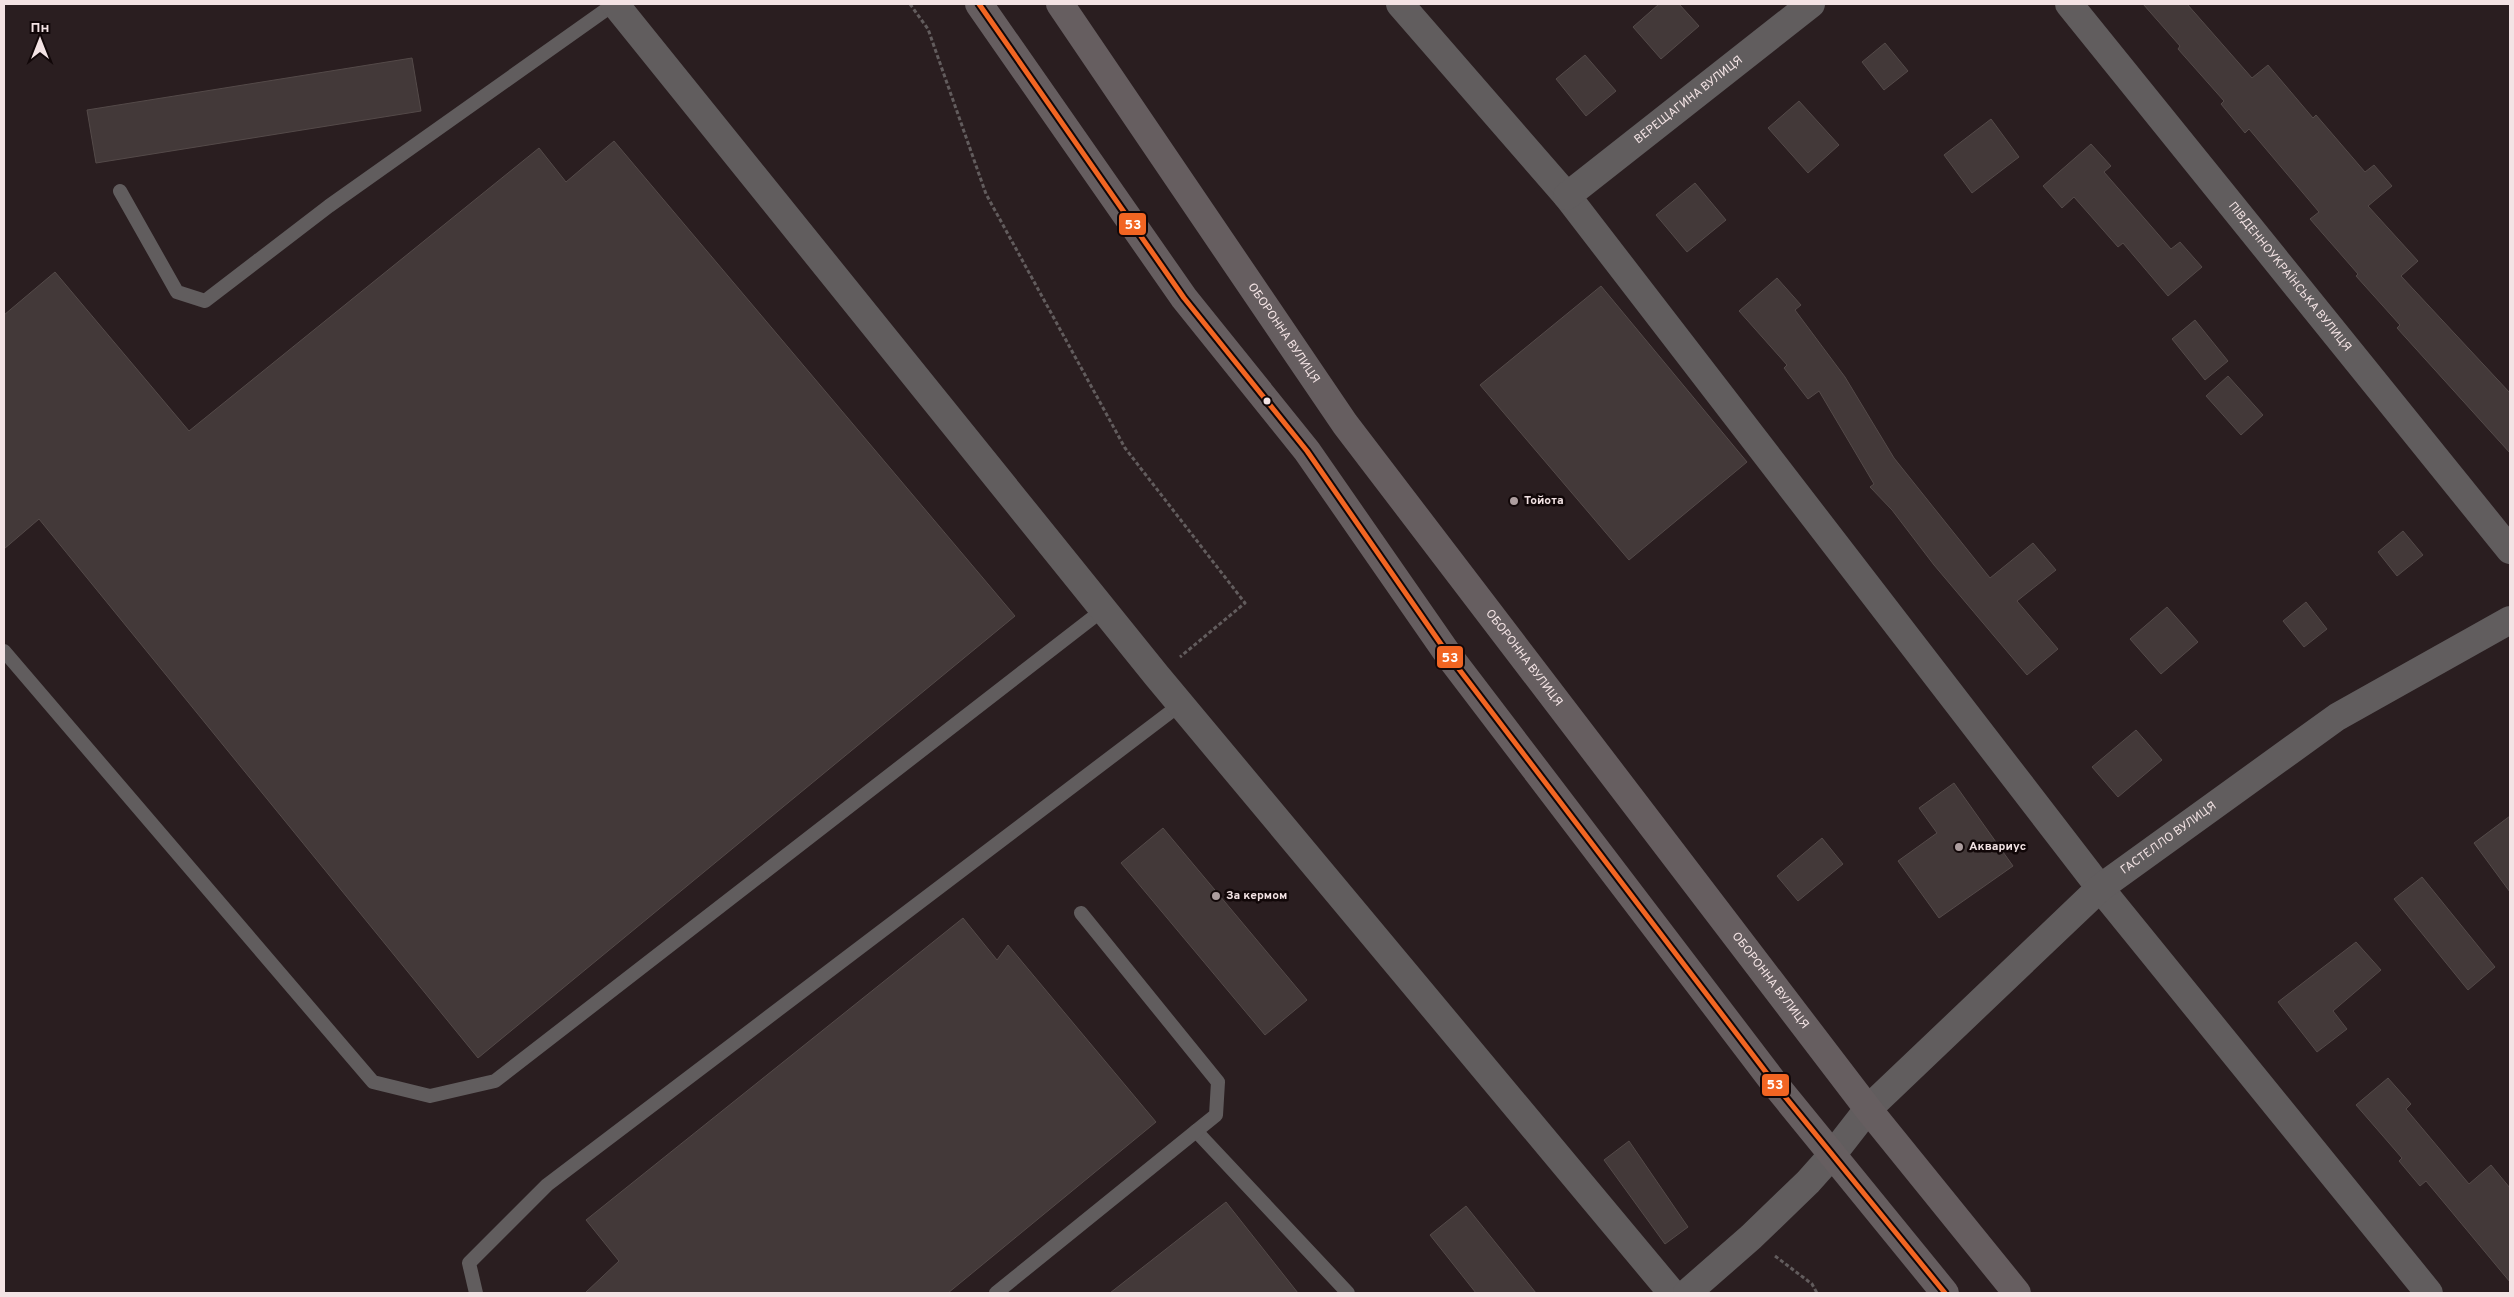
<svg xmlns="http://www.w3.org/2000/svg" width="2514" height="1297" viewBox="0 0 2514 1297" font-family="Overpass,sans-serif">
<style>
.building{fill:#433939;stroke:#544a49}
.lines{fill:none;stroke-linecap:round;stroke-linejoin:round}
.path{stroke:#625c5d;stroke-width:3;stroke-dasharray:4 2.5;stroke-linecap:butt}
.service{stroke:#615d5e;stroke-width:14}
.minor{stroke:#615d5e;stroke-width:28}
.primary{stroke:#665e60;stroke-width:28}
.bus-1-casing{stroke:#110708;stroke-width:9}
.bus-1{stroke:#f26522;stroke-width:5}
.bus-dot{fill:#f3e3e4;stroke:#110708;stroke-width:2}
.poi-dot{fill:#ad9e9f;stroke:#110708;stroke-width:2}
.labels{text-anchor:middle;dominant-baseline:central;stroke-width:5;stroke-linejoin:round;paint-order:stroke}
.street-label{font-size:12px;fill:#f3e3e4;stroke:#110708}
.poi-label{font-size:12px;font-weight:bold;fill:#f3e3e4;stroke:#110708;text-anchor:start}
.line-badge{stroke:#110708;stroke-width:2}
.badge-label{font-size:14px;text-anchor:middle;font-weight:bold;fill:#fff}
</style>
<rect width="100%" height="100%" fill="#2a1e20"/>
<g class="building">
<path d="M1659,4H1679L1699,26L1661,59L1633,27Z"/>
<path d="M2143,4H2187L2252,78L2268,65L2313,118L2316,115L2365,172L2374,165L2392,186L2368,206L2418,261L2401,276L2510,393V453L2397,328L2400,325L2356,276L2358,274L2310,219L2319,212L2249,129L2245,133L2221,104L2224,101L2178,49L2180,46Z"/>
<path d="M1885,43L1908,71L1884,90L1862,62Z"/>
<path d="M1585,55L1616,91L1586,116L1556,79Z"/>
<path d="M412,58L421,111L96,163L87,110Z"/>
<path d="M1799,101L1839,145L1808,173L1768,128Z"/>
<path d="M1991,119L2019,157L1972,193L1944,155Z"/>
<path d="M614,141L1015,616L478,1058L39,519L4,549V315L55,272L189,431L539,148L566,182Z"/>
<path d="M2091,144L2111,166L2104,172L2171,249L2180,242L2202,267L2168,296L2123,243L2118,247L2074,197L2062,208L2043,186Z"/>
<path d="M1695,183L1726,220L1687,252L1656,215Z"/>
<path d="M1777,278L1801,305L1795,310L1845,377L1894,458L1990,578L2033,543L2056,570L2017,601L2058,649L2027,675L1934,565L1892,510L1870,487L1874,484L1819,391L1808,399L1784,368L1787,365L1739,311Z"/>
<path d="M1601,286L1747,462L1629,560L1480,385Z"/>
<path d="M2195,320L2228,361L2205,380L2172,339Z"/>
<path d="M2228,376L2263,415L2241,435L2206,396Z"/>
<path d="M2403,531L2423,555L2397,576L2378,552Z"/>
<path d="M2306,602L2327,629L2304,647L2283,621Z"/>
<path d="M2167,607L2198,642L2161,674L2130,639Z"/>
<path d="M2136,730L2162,760L2118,797L2092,767Z"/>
<path d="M1954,783L2013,866L1939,918L1898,861L1937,833L1919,808Z"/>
<path d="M2510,816V892L2474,843Z"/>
<path d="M1163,828L1307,1000L1265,1035L1121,863Z"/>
<path d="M1822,838L1843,864L1798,901L1777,876Z"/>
<path d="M2422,877L2495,967L2468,990L2394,899Z"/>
<path d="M963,918L997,960L1008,945L1156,1122L948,1293H585L619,1261L586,1220Z"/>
<path d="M2356,942L2381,970L2333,1011L2347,1029L2317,1052L2278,1002Z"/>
<path d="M2388,1078L2411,1104L2406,1109L2469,1184L2491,1165L2510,1188V1282L2426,1181L2420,1186L2399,1161L2402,1158L2356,1105Z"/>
<path d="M1629,1141L1688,1227L1665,1244L1604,1160Z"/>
<path d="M1226,1202L1298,1293H1110Z"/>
<path d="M1466,1206L1536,1293H1476L1430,1235Z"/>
</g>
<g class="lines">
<g class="path">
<path d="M910,4L928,29L986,194L1125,448L1245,603L1180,657"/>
<path d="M1775,1256L1812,1284L1817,1293"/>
</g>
<g class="service">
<path d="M120,191L177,292L205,301L329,206L614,4"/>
<path d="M4,651L373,1082L430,1096L495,1081L1104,609"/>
<path d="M1196,1131L1348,1293"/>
<path d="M476,1293L469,1263L547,1185L1181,704"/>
<path d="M996,1293L1216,1115L1218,1082L1081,913"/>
</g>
<g class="minor">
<path d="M615,4L1157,676L1672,1293"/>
<path d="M1400,4L1567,196L2100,888L2429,1293"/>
<path id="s1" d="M2069,4L2510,550"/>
<path id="s2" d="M1567,196L1811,4"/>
<path id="s3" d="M1687,1293L1751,1237L1808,1182L1833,1154L1868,1109L2100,888L2337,717L2510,620"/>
</g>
<g class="primary">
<path d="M979,4L1184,298L1307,451L1452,660L1778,1088L1945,1293"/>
<path id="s4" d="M1060,4L1345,424L1868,1109L2017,1293"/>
</g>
<g class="bus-1-casing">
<path id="bus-1" d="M979,4L1184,298L1307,451L1452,660L1778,1088L1945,1293"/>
</g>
<use href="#bus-1" class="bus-1"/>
</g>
<circle class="bus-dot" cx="1267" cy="401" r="4.5"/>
<g class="poi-dot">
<circle cx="1514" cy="501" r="5"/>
<circle cx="1959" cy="847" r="5"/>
<circle cx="1216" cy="896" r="5"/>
</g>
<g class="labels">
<g class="street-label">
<text stroke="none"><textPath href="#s2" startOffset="155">ВЕРЕЩАГИНА ВУЛИЦЯ</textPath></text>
<text stroke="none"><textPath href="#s1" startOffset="351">ПІВДЕННОУКРАЇНСЬКА ВУЛИЦЯ</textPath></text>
<text stroke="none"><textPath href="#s4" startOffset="398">ОБОРОННА ВУЛИЦЯ</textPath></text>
<text stroke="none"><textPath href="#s4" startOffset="802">ОБОРОННА ВУЛИЦЯ</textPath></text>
<text stroke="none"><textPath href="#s3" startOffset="664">ГАСТЕЛЛО ВУЛИЦЯ</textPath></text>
<text stroke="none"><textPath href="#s4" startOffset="1208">ОБОРОННА ВУЛИЦЯ</textPath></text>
</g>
<g class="poi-label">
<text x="1524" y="501">Тойота</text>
<text x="1969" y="847">Аквариус</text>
<text x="1226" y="896">За кермом</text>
</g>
</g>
<g class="line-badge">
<rect x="1118" y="212" width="29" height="24" rx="5" fill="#f26522"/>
<rect x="1436" y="645" width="28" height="24" rx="5" fill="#f26522"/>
<rect x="1761" y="1073" width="29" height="24" rx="5" fill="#f26522"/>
</g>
<g class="badge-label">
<text x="1133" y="229">53</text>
<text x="1450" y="662">53</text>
<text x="1775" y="1089">53</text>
</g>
<rect width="2514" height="1297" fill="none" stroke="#f3e3e4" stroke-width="10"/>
<g transform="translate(40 40)" stroke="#110708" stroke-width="4" paint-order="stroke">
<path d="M0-4L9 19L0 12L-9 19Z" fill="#f3e3e4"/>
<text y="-8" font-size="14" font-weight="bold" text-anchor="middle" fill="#f3e3e4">Пн</text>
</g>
</svg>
